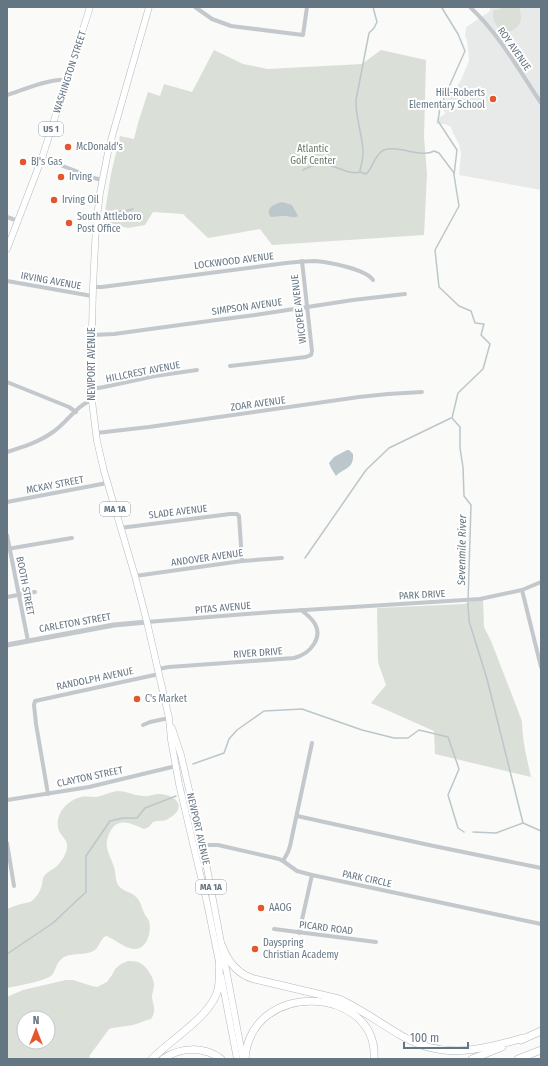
<svg xmlns="http://www.w3.org/2000/svg" width="548" height="1066" viewBox="0 0 548 1066" font-family="'Fira Sans Condensed',sans-serif">
<style>
.built{fill:#e8e9e9}
.green{fill:#dadfd7;fill-rule:evenodd}
.water{fill:#bbc7cb}
.lines{fill:none;stroke-linecap:round;stroke-linejoin:round}
.stream{stroke:#bbc7cb;stroke-width:1.5}
.primary-casing{stroke:#b5babe;stroke-width:7}
.motorway-casing{stroke:#b4b9bd;stroke-width:8}
.minor{stroke:#c3c8cc;stroke-width:4}
.tertiary{stroke:#c3c8cc;stroke-width:5}
.primary{stroke:#fff;stroke-width:6}
.motorway{stroke:#fff;stroke-width:7}
.poi-dot{fill:#e4572e;stroke:#fff;stroke-width:1.5}
.labels{text-anchor:middle;dominant-baseline:central;stroke-width:4;stroke-linejoin:round;paint-order:stroke}
.shield{fill:#fff;stroke:#939fa8;stroke-width:1}
.shield-label{font-size:9px;font-weight:bold;fill:#657683}
.street-label{font-size:10px;fill:#657683;stroke:#fff}
.poi-label{font-size:10px;fill:#657683;stroke:#fff;text-anchor:start}
.park-label{font-size:10px;fill:#687a64;stroke:#fff}
.water-label{font-size:11px;font-style:italic;fill:#60757c;stroke:#fff}
</style>
<rect width="100%" height="100%" fill="#fafaf8"/>
<path class="built" d="M491,7H541V190L459,175L461,154L459,144L453,133L451,127L445,124H436L437,119L445,114V112L441,108L442,104L444,100L450,96L453,93L461,80L469,61V58L467,40L465,36L466,27L489,12Z"/>
<g class="green">
<path d="M505,7H519C524,23 519,29 503,34C498,27 490,19 494,10H497Z"/>
<path d="M214,50L243,64L268,69L362,64L381,50L426,60L424,137L427,174L424,235L272,245L260,229L208,238L183,214L153,212L145,225L128,228L120,226L103,224L111,174L120,136L134,139L138,123L148,92L160,96L164,84L192,92Z"/>
<path d="M483,598L484,627L491,641L522,721C522,740 527,759 531,777L435,754L434,731L371,703L386,685L378,662L377,608L464,604L478,599Z"/>
<path d="M117,791C126,791 135,796 144,796C149,797 154,794 159,794C179,795 187,809 168,819C163,822 158,820 153,822L149,827L144,829C132,824 118,816 110,832C108,836 106,842 107,847C108,854 112,860 114,867C116,873 115,880 118,885C123,892 133,892 138,899C141,903 142,908 144,913C145,916 148,918 149,921C152,931 147,950 134,949C123,948 116,939 106,936C100,939 100,946 95,950C87,956 73,952 64,957C55,963 57,969 52,975C46,981 17,986 7,988V909C12,907 16,905 21,904C24,903 28,903 30,902C36,899 41,890 42,884C43,880 42,879 45,875C48,871 53,870 57,866C61,862 67,853 67,848C69,839 58,835 58,826C56,813 68,800 81,797C86,796 91,797 96,797C103,796 110,792 117,791Z"/>
<path d="M128,961C131,961 135,961 138,962C146,965 153,976 154,984C154,989 152,993 152,997C153,1006 157,1010 151,1019C145,1020 141,1023 136,1024C127,1027 118,1026 109,1029L90,1055L89,1059H7V997L23,990L66,980H73L92,986L97,987L107,982L112,975L115,969L121,964ZM24,1018H48V1042H24Z"/>
</g>
<g class="water">
<path d="M282,202L292,205L298,216C293,219 291,216 285,216C281,215 276,217 271,217C264,208 275,204 282,202Z"/>
<path d="M347,450H349L353,454C354,469 344,468 336,476L331,468L329,463L334,457Z"/>
</g>
<g class="lines">
<g class="stream">
<path d="M442,7V8L458,34L465,51L440,107L438,121L457,150L454,175L459,206L435,250L439,287L459,306L471,311L475,323L484,324L481,335L490,344L483,369L458,393L452,418L460,427V448L463,467L464,496L471,505L468,603L469,621L487,679L523,823L541,831"/>
<path d="M303,170C308,168 314,164 321,164C333,163 348,176 360,172L366,174C373,168 373,158 382,151C395,143 421,159 434,151L439,153L454,173"/>
<path d="M360,171C361,165 363,159 363,153C363,135 355,118 356,100L369,33L374,28L377,22L373,7"/>
<path d="M111,214C117,210 126,212 133,209"/>
<path d="M305,558L366,470L389,448L451,418"/>
<path d="M193,764L224,753L229,739L237,730L264,711L302,709L362,730L394,738H408L419,730L448,737L459,769L448,795L458,828L464,832"/>
<path d="M473,832L496,833L523,823"/>
<path d="M7,954L53,923L86,892V856L110,821L123,818H137L145,808L176,796"/>
</g>
<g class="primary-casing">
<g id="primary">
<path d="M149,7L109,147L100,193L96,225L93,287L91,371L92,401L97,441L104,471L135,576L147,622L169,718L171,740L179,784L207,903L220,967"/>
<path d="M7,249L42,158L90,7"/>
<path d="M172,728L181,755L207,868L243,1059"/>
<path d="M221,976L237,1059"/>
</g>
</g>
<g class="motorway-casing">
<g id="motorway">
<path d="M222,946C228,962 237,974 254,979L339,999C361,1009 381,1024 402,1036C445,1061 480,1049 524,1038"/>
<path d="M521,1040L541,1031"/>
<path d="M152,1059C172,1038 212,1016 218,989C220,981 219,972 219,964"/>
<path d="M163,1059C180,1047 204,1046 221,1059"/>
<path d="M245,1059C251,978 379,986 374,1059"/>
<path d="M472,1059L502,1047"/>
<path d="M518,1059L541,1050"/>
</g>
</g>
<g class="minor">
<path d="M195,7L212,19L231,26L303,35L307,7"/>
<path d="M470,7C499,34 519,70 541,103"/>
<path d="M7,95C23,90 51,78 67,80"/>
<path d="M42,158L94,178L102,180"/>
<path d="M7,217L18,221"/>
<path d="M7,281L92,296"/>
<path d="M93,287H102L286,263C296,262 305,261 315,261C328,262 366,269 373,280"/>
<path d="M92,335L114,334L209,321L255,315L353,300L405,294"/>
<path d="M230,366L306,357L311,355L312,351L302,261"/>
<path d="M7,382L69,407L76,412"/>
<path d="M92,389L104,387L155,376L197,370"/>
<path d="M96,433L149,427L359,397L388,394L422,392"/>
<path d="M7,452C23,447 39,442 53,432C66,424 78,403 92,401"/>
<path d="M7,502L107,483"/>
<path d="M120,528L230,514H237L239,516L242,561"/>
<path d="M7,535L28,641"/>
<path d="M7,549L72,538"/>
<path d="M135,576L242,561L282,558"/>
<path d="M522,590L541,667"/>
<path d="M7,597L35,592"/>
<path d="M147,622L273,612L480,599L522,590L541,582"/>
<path d="M158,669L169,667L294,658C310,654 325,637 313,621C310,617 305,613 301,610"/>
<path d="M143,725L150,722L169,718"/>
<path d="M48,794L36,724L34,705L35,701L159,674"/>
<path d="M7,800L89,787L176,766"/>
<path d="M297,816L429,845L541,868"/>
<path d="M7,843L14,886"/>
<path d="M194,848L209,845H218L279,859L283,861L297,871L312,875L541,924"/>
<path d="M283,861L288,852L290,846L312,743"/>
<path d="M274,929L376,942"/>
<path d="M299,933L312,875"/>
</g>
<path class="tertiary" d="M7,645L114,625L147,622"/>
<use href="#primary" class="primary"/>
<use href="#motorway" class="motorway"/>
</g>
<g class="poi-dot">
<circle cx="493" cy="99" r="4"/>
<circle cx="68" cy="147" r="4"/>
<circle cx="23" cy="162" r="4"/>
<circle cx="61" cy="177" r="4"/>
<circle cx="54" cy="200" r="4"/>
<circle cx="69" cy="223" r="4"/>
<circle cx="137" cy="699" r="4"/>
<circle cx="261" cy="908" r="4"/>
<circle cx="255" cy="949" r="4"/>
</g>
<g class="labels">
<g class="shield">
<rect x="39" y="122" width="24" height="14" rx="3"/>
<rect x="100" y="502" width="30" height="14" rx="3"/>
<rect x="196" y="880" width="30" height="14" rx="3"/>
</g>
<g class="shield-label">
<text x="51" y="129">US 1</text>
<text x="115" y="509">MA 1A</text>
<text x="211" y="887">MA 1A</text>
</g>
<g class="street-label">
<text transform="translate(514 49) rotate(55)">ROY AVENUE</text>
<text transform="translate(70 72) rotate(-72)">WASHINGTON STREET</text>
<text transform="translate(234 261) rotate(-7)">LOCKWOOD AVENUE</text>
<text transform="translate(51 281) rotate(10)">IRVING AVENUE</text>
<text transform="translate(247 307) rotate(-8)">SIMPSON AVENUE</text>
<text transform="translate(299 309) rotate(-97)">WICOPEE AVENUE</text>
<text transform="translate(92 364) rotate(-90)">NEWPORT AVENUE</text>
<text transform="translate(143 372) rotate(-11)">HILLCREST AVENUE</text>
<text transform="translate(258 404) rotate(-8)">ZOAR AVENUE</text>
<text transform="translate(55 485) rotate(-11)">MCKAY STREET</text>
<text transform="translate(178 512) rotate(-7)">SLADE AVENUE</text>
<text transform="translate(207 558) rotate(-8)">ANDOVER AVENUE</text>
<text transform="translate(25 586) rotate(79)">BOOTH STREET</text>
<text transform="translate(422 595) rotate(-3)">PARK DRIVE</text>
<text transform="translate(223 608) rotate(-5)">PITAS AVENUE</text>
<text transform="translate(75 623) rotate(-10)">CARLETON STREET</text>
<text transform="translate(258 653) rotate(-4)">RIVER DRIVE</text>
<text transform="translate(95 679) rotate(-12)">RANDOLPH AVENUE</text>
<text transform="translate(90 777) rotate(-12)">CLAYTON STREET</text>
<text transform="translate(198 829) rotate(77)">NEWPORT AVENUE</text>
<text transform="translate(367 879) rotate(12)">PARK CIRCLE</text>
<text transform="translate(326 928) rotate(7)">PICARD ROAD</text>
</g>
<g class="poi-label">
<text x="485" y="93" text-anchor="end">Hill-Roberts<tspan x="485" dy="12">Elementary School</tspan></text>
<text x="76" y="147">McDonald's</text>
<text x="31" y="162">BJ's Gas</text>
<text x="69" y="177">Irving</text>
<text x="62" y="200">Irving Oil</text>
<text x="77" y="217">South Attleboro<tspan x="77" dy="12">Post Office</tspan></text>
<text x="145" y="699">C's Market</text>
<text x="269" y="908">AAOG</text>
<text x="263" y="943">Dayspring<tspan x="263" dy="12">Christian Academy</tspan></text>
</g>
<g class="park-label">
<text x="313" y="149">Atlantic<tspan x="313" dy="12">Golf Center</tspan></text>
</g>
<g class="water-label">
<text transform="translate(462 550) rotate(-89)">Sevenmile River</text>
</g>
</g>
<rect width="548" height="1066" fill="none" stroke="#657683" stroke-width="16"/>
<g transform="translate(36 1030)"><circle r="19" fill="#ffffff" stroke="#c1c8cd"/>
<path d="M0-3L7 15L0 10L-7 15Z" fill="#e4572e"/>
<text y="-6" font-size="11" font-weight="bold" text-anchor="middle" fill="#657683">N</text>
</g>
<path d="M404 1042v6h64v-6" fill="none" stroke="#657683" stroke-width="2"/>
<text x="410" y="1042" font-size="12" fill="#657683" stroke="#ffffff" stroke-width="3" paint-order="stroke">100 m</text>
</svg>
